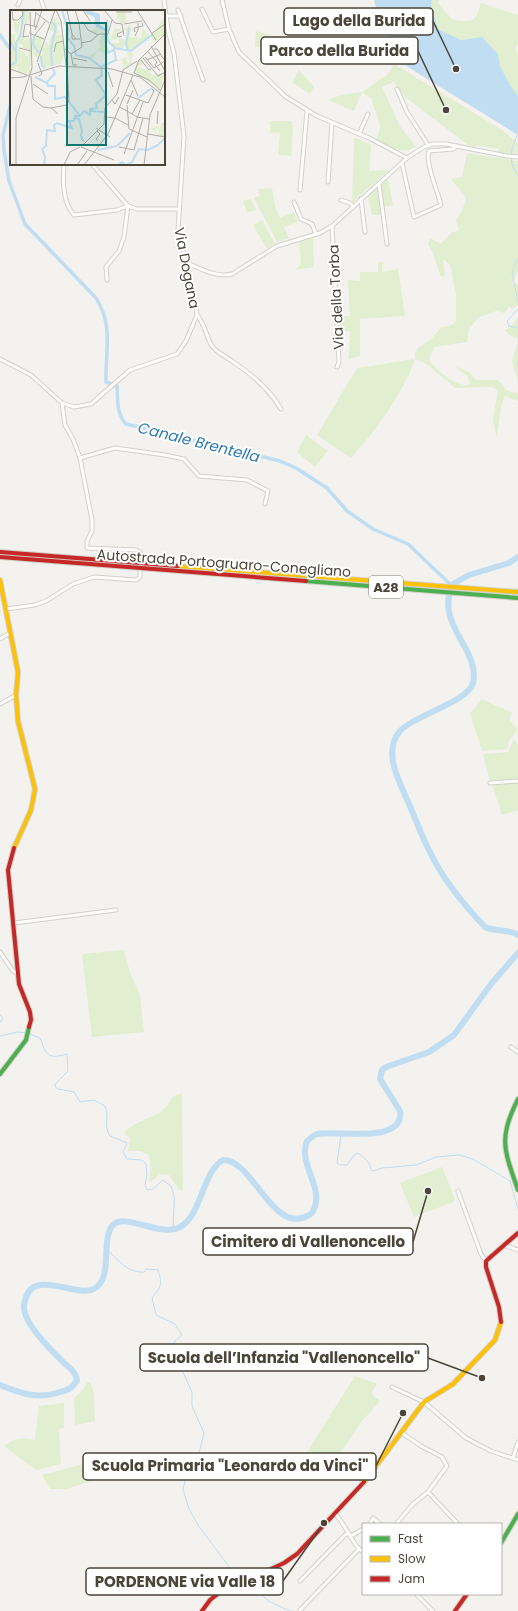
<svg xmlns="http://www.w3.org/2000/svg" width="518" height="1611" viewBox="0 0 518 1611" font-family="Poppins,sans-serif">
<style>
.green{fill:#e1eecf}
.water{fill:#c0ddf1}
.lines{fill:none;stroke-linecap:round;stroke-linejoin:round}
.stream{stroke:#c0ddf1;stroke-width:1}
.canal{stroke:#c0ddf1;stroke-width:3.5}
.river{stroke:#c0ddf1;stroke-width:6}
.street-casing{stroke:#d2d0cb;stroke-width:5}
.fast-casing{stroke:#d3cfc5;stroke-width:6}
.slow-casing{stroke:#d3cfc5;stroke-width:6}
.jam-casing{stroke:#d3cfc5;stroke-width:6}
.street{stroke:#fdfdfc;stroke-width:3}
.fast{stroke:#4caf50;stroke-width:4}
.slow{stroke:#ffc107;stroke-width:4}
.jam{stroke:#c62828;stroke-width:4}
.labels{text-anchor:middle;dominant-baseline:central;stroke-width:4;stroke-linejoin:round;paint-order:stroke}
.shield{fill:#fff;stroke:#817c74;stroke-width:1}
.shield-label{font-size:13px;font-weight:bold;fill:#4b4439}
.street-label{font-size:14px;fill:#4b4439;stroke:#fff}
.water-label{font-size:15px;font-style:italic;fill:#2e7ab2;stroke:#fff}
.inset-river{fill:none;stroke:#c0ddf1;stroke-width:2}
.inset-road{fill:none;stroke:#b0aca6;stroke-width:1}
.view{fill:#0f766e;fill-opacity:0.15;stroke:#0f766e;stroke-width:2}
.inset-edge{fill:none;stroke:#4b4439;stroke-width:2}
.leader{fill:none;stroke:#4b4439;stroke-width:1.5}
.callout-dot{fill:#4b4439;stroke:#fff;stroke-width:1.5}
.callout{fill:#fff;stroke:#4b4439;stroke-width:1.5}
.callout-label{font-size:15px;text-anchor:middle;font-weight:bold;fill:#4b4439}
</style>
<rect width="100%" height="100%" fill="#f4f2ee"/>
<g class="green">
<path d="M432,0H439L438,3L452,19L463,21L472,20L477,16L481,3L518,15V44L515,49L518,54V96L510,85L500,66L498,54L482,37L461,40L438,29L431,5Z"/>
<path d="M256,31L269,35L272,46L255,47Z"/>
<path d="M394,64L502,130L518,143V153L511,154L498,152V149L477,145L475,147L468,145L404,96L392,80L393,82L382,87L400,126L416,147C400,155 392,147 377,140L380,125L371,98L362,92L354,111L328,100L341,95L362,92L388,74Z"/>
<path d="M299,70L314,87L310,94L292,82Z"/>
<path d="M270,121H292L293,129L291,156L278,155L280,133H270Z"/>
<path d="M354,137L371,145L369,171L389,170L352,203Z"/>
<path d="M467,153L518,161V271L512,284L517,283L518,285V305L512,309L509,306L505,313L496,311L478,318L469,329L467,342L434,347L429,360C435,369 459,390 470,384L468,377L455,366L469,372L476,380H498L507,391L518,393V401L505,396L501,406L497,438L493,420L498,390L491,387L455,388L427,364L415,359C403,394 376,430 351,458L317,435L357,368L415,359V353L418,348L430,340L442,327L452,325L456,321V294L450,265L443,259L445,275L441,277L432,251L428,244L430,238L441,244L452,232L459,231L456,220L462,211L466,198L451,179L462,177Z"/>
<path d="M388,179L393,205L381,207V215H372L368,196Z"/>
<path d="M272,188L275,207L280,218L294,212L298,222L284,227L289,238L277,242L254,198L259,196V189Z"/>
<path d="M251,199L256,210L247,213L243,201Z"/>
<path d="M262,220L275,244L267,249L253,225Z"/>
<path d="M313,238L314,267L295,270L301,264L299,242Z"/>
<path d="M383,262L382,272L398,269L405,316L360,319V356L349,359L350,331H341L339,316H350L348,280L360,281V272H378V263Z"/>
<path d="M518,317V382L512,361L517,345V339L509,335L505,330L511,327Z"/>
<path d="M306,435L328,451L315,467L297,452Z"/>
<path d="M482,699L512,713L509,720L518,729L509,741L507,749L482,751L470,713Z"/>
<path d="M514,739L518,745V779L490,781L483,754L508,752Z"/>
<path d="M518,783V810L502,815L492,784Z"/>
<path d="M124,950L130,973L140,995L144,1032L92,1037L82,954Z"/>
<path d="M182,1093L183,1190H179L169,1175C156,1172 159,1178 149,1182L151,1168L149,1155L140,1151H128L130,1138L124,1132L135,1124L159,1113L167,1106L172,1097Z"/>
<path d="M442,1167L455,1199L453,1202L414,1217L400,1183Z"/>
<path d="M355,1376L377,1384L371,1394L380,1401L362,1421L329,1469L306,1454Z"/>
<path d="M87,1382H90L94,1393L95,1421L75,1425L74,1398L83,1390Z"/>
<path d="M64,1403V1428L59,1429L61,1464L36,1470L4,1446C14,1438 23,1437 35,1440L39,1406Z"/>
<path d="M95,1461L103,1477L67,1489H50L42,1475Z"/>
</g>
<path class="water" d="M374,0H432L431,5L438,29L461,40L482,37L498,54L500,66L510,85L518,96V135L416,72L392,56L388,32L379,19Z"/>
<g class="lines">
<g class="stream">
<path d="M518,133C511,150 507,160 518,176"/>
<path d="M518,259L512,272L518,302"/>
<path d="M518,309L507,321L509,326L518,328"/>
<path d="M518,360V367"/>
<path d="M0,1015L3,1018L0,1023"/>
<path d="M30,1034L40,1038C42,1042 42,1044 44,1048C49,1060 58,1056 67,1054L68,1071L56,1083L55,1087L58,1089L74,1092L80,1102L94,1100L105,1106C110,1115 103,1126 110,1136L127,1143L123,1152L127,1159L142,1160L146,1164L147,1175L145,1185L147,1190L153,1189L163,1180L171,1186C178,1200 171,1215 174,1230"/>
<path d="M0,1036L18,1032L27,1033"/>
<path d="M341,1135L337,1163L340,1165H347L354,1155L358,1153C364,1158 370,1161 371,1170L374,1171L382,1168L416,1165L436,1157L459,1155L473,1159L510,1181L518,1209"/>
<path d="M107,1250C119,1260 127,1273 144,1272L147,1269L158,1270C163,1286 161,1285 152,1298L156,1315L175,1324L182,1335L174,1342V1352L192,1392V1406L204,1433L196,1465L186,1477L183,1489L189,1509L198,1525L239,1580"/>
<path d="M243,1585L248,1584L270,1602L290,1611"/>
</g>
<g class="canal">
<path d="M0,35L11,50"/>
<path d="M11,102L3,135L4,150L9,181L25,224L96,298C114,326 105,351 106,382L117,386C118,400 116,413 126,424L280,461L296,468L327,488L347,511L373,529L408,544L451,585"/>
</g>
<g class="river">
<path d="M518,557L509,563L469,575L451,585C449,594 447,603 449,612C453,636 479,657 473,683C469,701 416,715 401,730C381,752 400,782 409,804C416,820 422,838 431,854C443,879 466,907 485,927C495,932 510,929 518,935"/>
<path d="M0,1385C20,1393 38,1400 60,1392C68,1390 73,1388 77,1380C75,1371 69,1367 63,1362C51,1350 23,1323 24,1306C29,1261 81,1304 98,1286C112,1272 101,1238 113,1225C125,1212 161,1238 180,1227C202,1215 202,1172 223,1160C254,1159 274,1241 312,1213C327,1189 297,1165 307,1141C310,1138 312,1136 317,1134C335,1130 405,1145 400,1111L380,1079L382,1070L386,1067L429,1052L454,1035L491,984L518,953"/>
</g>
<g class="street-casing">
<g id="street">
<path d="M41,0L45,11"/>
<path d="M222,0L229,29L239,52L286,97L317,116L369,138L407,158"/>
<path d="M18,5L20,0"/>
<path d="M202,9L213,32L229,29"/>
<path d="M178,10L203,80"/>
<path d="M167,16H181"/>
<path d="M397,89L407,112L428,145"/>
<path d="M359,134L368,114"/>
<path d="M402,163L414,217L441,205C438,192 425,163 429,151L453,149L457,146"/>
<path d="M64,164C63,180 62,202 74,215L117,210L128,206"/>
<path d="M92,164L128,206L137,209H179"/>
<path d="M328,182L332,123"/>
<path d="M379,184L387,244"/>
<path d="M300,190L307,111"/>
<path d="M361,199L365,232"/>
<path d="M341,200L350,203L353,206"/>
<path d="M294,202L301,219L312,224L316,234"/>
<path d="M332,226L339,362L337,367"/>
<path d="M187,263C202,269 216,278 232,274L277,246L320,233L332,226L407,158L424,147L433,144H446L507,156L518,157"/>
<path d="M107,280L106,267L119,251L124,237L128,206"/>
<path d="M197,315C205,324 206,336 212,346C217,353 225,356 232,361C250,373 270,390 281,409"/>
<path d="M0,359L31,375L62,403L65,425L73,439L80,458L92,520V531L87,541V548L136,550L141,553V559"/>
<path d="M62,403L74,407L91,404L130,370L177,354L186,341L197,315L191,280L178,230L184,136L174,53L168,30L164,0"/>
<path d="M80,458L115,448L165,455L184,459L199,476L247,480L268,491L265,504"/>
<path d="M6,609L35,605L46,601L73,584L94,577L136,580L140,577V572"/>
<path d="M0,639L11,632"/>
<path d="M0,704L16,695"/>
<path d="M490,783L518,781"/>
<path d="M14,923L116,910"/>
<path d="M0,952L13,971L17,973"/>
<path d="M511,1047L518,1052"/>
<path d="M458,1191L481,1254L486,1261"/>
<path d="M503,1245L518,1250"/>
<path d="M392,1387L424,1402L466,1438L491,1451L518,1460"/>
<path d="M513,1458L518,1442"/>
<path d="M428,1492L458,1524"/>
<path d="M335,1514C347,1525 350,1543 363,1552"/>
<path d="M370,1524L373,1518L380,1524"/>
<path d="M396,1524L413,1504L428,1492L447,1466L442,1457L421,1446L402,1433"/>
<path d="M351,1536L363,1529"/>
<path d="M300,1581L345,1535L349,1533"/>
<path d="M416,1594L433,1611"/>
<path d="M300,1610L359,1549"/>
</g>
</g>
<g class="fast-casing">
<g id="fast">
<path d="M306,581L518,598"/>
<path d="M0,1074L26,1040L29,1027"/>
<path d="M518,1099C498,1138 504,1150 518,1190"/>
<path d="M501,1543L518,1514"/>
</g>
</g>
<g class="slow-casing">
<g id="slow">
<path d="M178,566L518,592"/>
<path d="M0,580L18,672L16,695L18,721L35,789L31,810L14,848"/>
<path d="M364,1482L424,1402L453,1384L495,1340L501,1322"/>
</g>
</g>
<g class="jam-casing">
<g id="jam">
<path d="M0,552L178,566"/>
<path d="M0,557L306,581"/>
<path d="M14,848L8,870L19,984L30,1012L31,1020L29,1027"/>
<path d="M501,1322L499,1307L486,1267V1261L518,1233"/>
<path d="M202,1611L210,1600L219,1593L284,1563L297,1554L364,1482"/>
<path d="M455,1611L467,1594"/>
</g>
</g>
<use href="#street" class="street"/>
<use href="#fast" class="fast"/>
<use href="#slow" class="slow"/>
<use href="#jam" class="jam"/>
</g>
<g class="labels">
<rect class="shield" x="369" y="576" width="34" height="22" rx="3"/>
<g class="shield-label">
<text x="386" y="587">A28</text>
</g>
<g class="street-label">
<text transform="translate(187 268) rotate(79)">Via Dogana</text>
<text transform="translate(336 297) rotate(-93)">Via della Torba</text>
<text transform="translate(224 563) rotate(4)">Autostrada Portogruaro-Conegliano</text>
</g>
<g class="water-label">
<text transform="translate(199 442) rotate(14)">Canale Brentella</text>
</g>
</g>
<g transform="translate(10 10)">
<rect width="155" height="155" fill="#f4f2ee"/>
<path d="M14,0L20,2L17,4L20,5V9L18,10V13H14L12,27L16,30L19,27L21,34L24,24L34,29L31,30L32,38H35V32L42,36L39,30L44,22L37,19L41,16V9L49,8L46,12L51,11V14L46,16L49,22L45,26L51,24L55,41L51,54L33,57L29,50L31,44H34L32,39L27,48L22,43L24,41L12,38L13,34H9V40L16,43L15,46H18L19,40L21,41L20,64L7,62L8,57L0,59V24H5V34L13,12L11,11L7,25L4,19V11L8,13L10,5L12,6ZM107,0H115L116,10L119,12L111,14L108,8L106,11ZM154,7V24L145,32L141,27L125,40L142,26ZM119,14L122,18L119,27L131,28L132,18L140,26L121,40L118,41L115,34L112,39L105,37V44L103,41L100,43H95L94,46V43L88,40L83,48L79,47L91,37L89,32L92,24L86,19L88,24L81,21L86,18L97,25L96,34L100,42L105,36L101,33H110L107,29L99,31L105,18L113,20L106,22L107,28L116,30L117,22L113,18H117ZM116,42H121L124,45L121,48L122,54L113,59L114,52L113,55L112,50L107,51L118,46L116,50L119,54V47ZM131,47L135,56L133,54L128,56L135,60L137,59L143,66L155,62L150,79L125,63L127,52ZM151,113H155V127L148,125L149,121L146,118L147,124L141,119L147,116L150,119Z" fill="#e1eecf"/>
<path d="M78,0L90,4V15L97,20L96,10L98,9L99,23L86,17L84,7L77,4L75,1Z" fill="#c0ddf1"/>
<path class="inset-river" d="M52,0L58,19L57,27L64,36L66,45L79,48L91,57M42,12L46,17L41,38L42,56M97,24L98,31L105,38M95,25L97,43L104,40M24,26L23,34L29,43M0,30L5,41M118,41L116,34L119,18M31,46L32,56L35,58M0,56L6,52V32L10,27L14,1M43,59L45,63L37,72L38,76H45V89L55,87L70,106M25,67L37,73M128,88L142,78M82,99V101L94,102M65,108L69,109L72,121L71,126L74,132M88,140L107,136L120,123M34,155L35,147L32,139L36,136L37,120L45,121L44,115L47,113L62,118L59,111H64L65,106H70L74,101L80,105V99L87,98L86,94L96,85L86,70L92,65L91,57L106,50L104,38L121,41L143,24M108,155L112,152L116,155L122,152L129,139L138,140L148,135L155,128"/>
<path class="inset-road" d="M2,0L3,10H8L13,5L12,0M17,0H30M46,0L51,11L56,55M57,0L62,24L66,29M73,0L80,11M94,0L105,13L112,14M127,0L146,30M25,2L39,13M106,2H122M69,13L73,12L78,20L88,25M112,14L114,26M114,14L132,11M24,16L26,3M25,20L32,0M125,22L124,18L133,16L132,13M19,23L34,29M62,24V29H70M141,24L155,14M25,25L35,12M19,26L13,27L15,14L28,17M112,26L108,27L107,24L114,21M125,26L128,20V13M71,33L81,31L89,24H98L102,10M141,36L155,61M9,38L21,41M55,39L61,44L63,55H67M144,39H147L155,51M44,42L46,33L54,31M138,42L147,52L145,55L150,61M61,44L72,37L69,13L65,0M135,47L144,58L155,51M63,48L77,51M133,48L148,66L155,62M131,50L139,60L141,59M137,50L151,44M128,51L155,24M27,52L45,0M28,53L32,64L29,66M0,59L17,65M98,62L103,77M124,63L139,70L150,80M124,63L129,50M21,66L23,89L33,97L41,98L48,104M0,68L13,67L49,56L102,59L130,67L155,87M121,70L128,86M23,74L38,84M107,84L113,60L127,51M116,85L138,93M102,90L105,94L109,87M138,93L144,81L142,79M117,94L123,80M117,95L119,119L137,127M110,97L127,107L139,109M41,98L56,95L59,91L57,57M122,104L130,90M95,107L105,108L118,115M147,114L148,101M86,118L100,127M87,121L90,124L86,129L88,131M138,124L155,127M71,137L94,114L95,98L107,84M71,137L104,150M109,137L124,140M124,140L133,108M114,144L133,92M6,155V108L22,58L20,2M54,155L60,142L70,137M67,155L77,141M74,155L98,124L123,65M134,155L140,105L155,70"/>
<path class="view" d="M57,13H96V135H57Z"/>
<rect width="155" height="155" class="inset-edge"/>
</g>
<path class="leader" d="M456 69L433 21M446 110L418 51M428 1191L413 1242M482 1378L428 1358M403 1413L376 1466M324 1523L283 1581"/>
<g class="callout-dot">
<circle cx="456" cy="69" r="4"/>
<circle cx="446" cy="110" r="4"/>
<circle cx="428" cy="1191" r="4"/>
<circle cx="482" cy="1378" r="4"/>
<circle cx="403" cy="1413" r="4"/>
<circle cx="324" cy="1523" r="4"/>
</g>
<g class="callout">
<rect x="284" y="8" width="149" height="27" rx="4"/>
<rect x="261" y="37" width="157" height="27" rx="4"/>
<rect x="203" y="1228" width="210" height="27" rx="4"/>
<rect x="140" y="1344" width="288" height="27" rx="4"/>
<rect x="83" y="1453" width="293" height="27" rx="4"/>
<rect x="86" y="1568" width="197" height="27" rx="4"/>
</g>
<g class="callout-label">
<text x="359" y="26">Lago della Burida</text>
<text x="339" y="56">Parco della Burida</text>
<text x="308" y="1247">Cimitero di Vallenoncello</text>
<text x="284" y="1363">Scuola dell’Infanzia "Vallenoncello"</text>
<text x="230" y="1471">Scuola Primaria "Leonardo da Vinci"</text>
<text x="185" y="1587">PORDENONE via Valle 18</text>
</g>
<rect x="362" y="1523" width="140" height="72" fill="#ffffff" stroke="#b7b4b0"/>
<rect x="370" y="1536" width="20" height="6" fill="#4caf50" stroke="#b7b4b0"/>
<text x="398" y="1543" font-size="12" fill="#4b4439">Fast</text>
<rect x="370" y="1556" width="20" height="6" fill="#ffc107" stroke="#b7b4b0"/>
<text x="398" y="1563" font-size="12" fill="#4b4439">Slow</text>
<rect x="370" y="1576" width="20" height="6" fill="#c62828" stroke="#b7b4b0"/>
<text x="398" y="1583" font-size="12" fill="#4b4439">Jam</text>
</svg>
